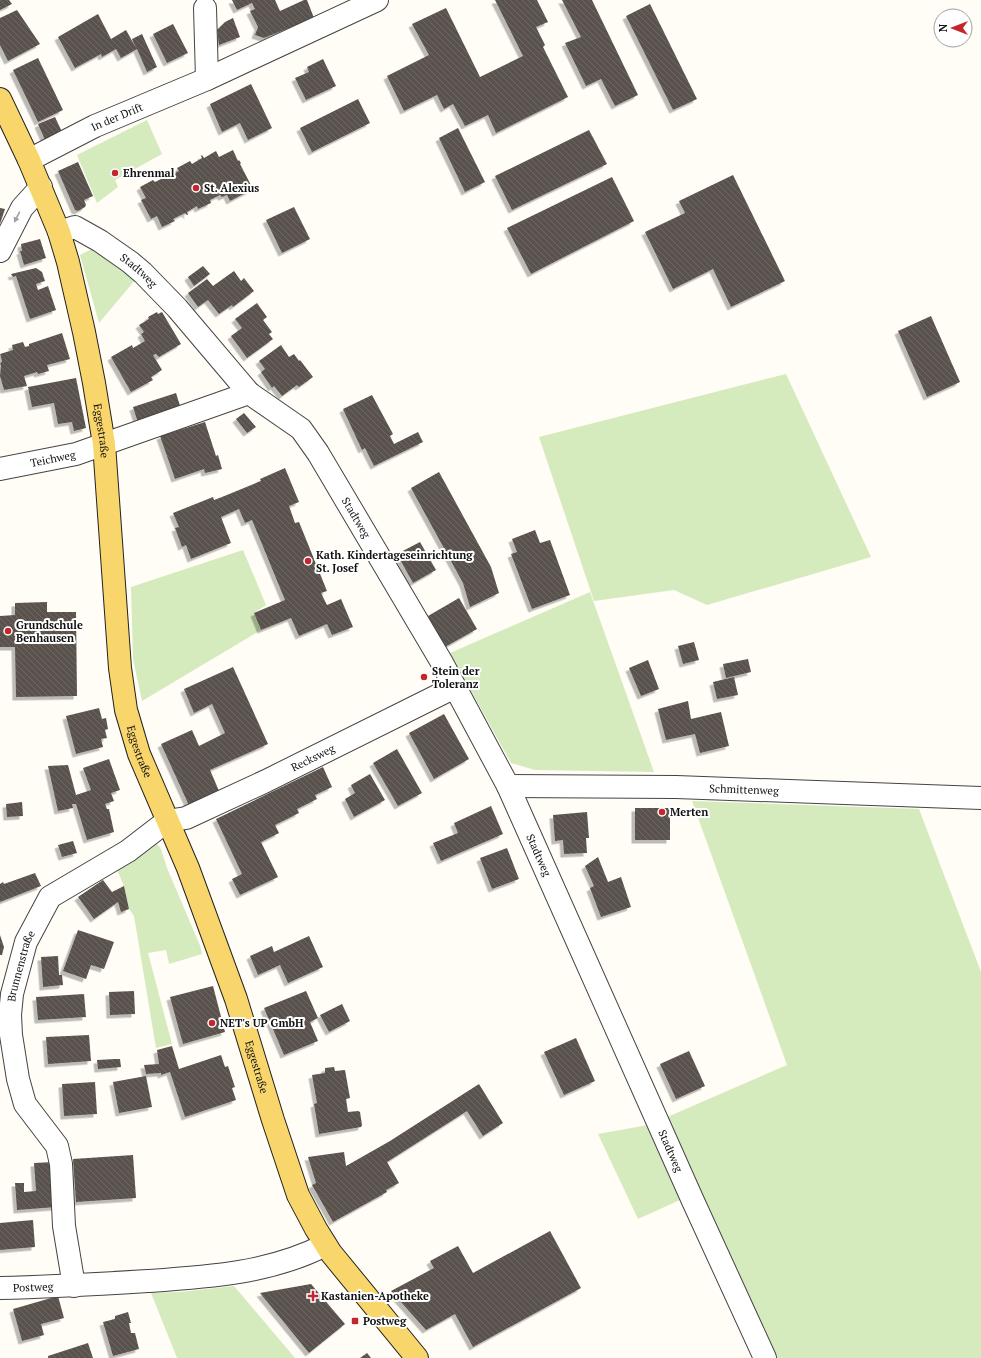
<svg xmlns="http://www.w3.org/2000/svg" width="981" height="1358" viewBox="0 0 981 1358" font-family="'PT Serif',serif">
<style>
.grass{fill:#d5ebbd}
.building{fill:url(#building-back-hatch);filter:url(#shadow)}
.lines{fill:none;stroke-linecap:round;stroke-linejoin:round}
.minor-casing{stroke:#444;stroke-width:24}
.major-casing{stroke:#222;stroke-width:24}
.minor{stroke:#fff;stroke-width:22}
.major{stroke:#f9d66b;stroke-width:22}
.oneway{fill:#a0a0a0}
.poi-dot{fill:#c4262e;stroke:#fff;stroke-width:1.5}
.labels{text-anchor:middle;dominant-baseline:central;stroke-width:4;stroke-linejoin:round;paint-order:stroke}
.street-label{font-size:11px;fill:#111;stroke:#fff}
.poi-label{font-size:11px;font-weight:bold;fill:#111;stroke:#fff;text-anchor:start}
</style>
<defs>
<pattern id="building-back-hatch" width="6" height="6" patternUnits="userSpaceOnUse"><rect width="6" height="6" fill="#5a524d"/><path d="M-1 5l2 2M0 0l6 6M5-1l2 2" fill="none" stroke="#6d6662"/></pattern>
<filter id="shadow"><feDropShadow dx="-3.5" dy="3.5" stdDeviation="0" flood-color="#0004"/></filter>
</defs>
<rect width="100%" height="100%" fill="#fffdf5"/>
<g class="grass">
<path d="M147,120L162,154L115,180L118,187L97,203L77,155Z"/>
<path d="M92,249L136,279L99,323L80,255Z"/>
<path d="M786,374L871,557L707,605L674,590L594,601L539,437Z"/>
<path d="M243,550L266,605L254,613L261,630L142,701L133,659L131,587Z"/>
<path d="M590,592L654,772L535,770L511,763L450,653Z"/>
<path d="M692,801L919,809L981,972V1358H777L665,1118L787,1065Z"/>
<path d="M151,842L157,844L161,849L167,868L201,948L202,954L169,964L166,950L148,953L172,1044L156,1048L134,916L129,909L124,886L115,865Z"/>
<path d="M648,1125L680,1200L638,1219L598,1134Z"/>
<path d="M234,1286L295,1358H177L151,1293L180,1292Z"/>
</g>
<g class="building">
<path d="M0,0H9L12,4L0,10Z"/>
<path d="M232,0H275L280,11L304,0H307L314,18L264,38L255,35L258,27L250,11L255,9L252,3L237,10Z"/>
<path d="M495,0H537L548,22L536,27L545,45L543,47L568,97L496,133L488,115L465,126L453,104L444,109L437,95L404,111L387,76L429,55L412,24L446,8L480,77L523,56Z"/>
<path d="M562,0H592L638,95L615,106L601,79L586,86L565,43L581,37Z"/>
<path d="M650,4L697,99L673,110L626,16Z"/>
<path d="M17,10L40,44L8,61L0,45V18Z"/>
<path d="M98,14L111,39L126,30L136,48L132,39L142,34L157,67L147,72L137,49L121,58L116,49L102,57L101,54L75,68L58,37Z"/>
<path d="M233,18L240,37L219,45L217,30L225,22Z"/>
<path d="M173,24L188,53L167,63L153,34Z"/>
<path d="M38,58L63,110L38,122L13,70Z"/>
<path d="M323,59L336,86L306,100L295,78L309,72L307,67Z"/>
<path d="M251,84L272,128L248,140L240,123L222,132L210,104Z"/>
<path d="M358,99L370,123L312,152L300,128Z"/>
<path d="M55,117L62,132L45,140L38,124Z"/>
<path d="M458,128L485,182L465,192L439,138Z"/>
<path d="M589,130L607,164L512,210L495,176Z"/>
<path d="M233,150L238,161L239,160L241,163L240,164L253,189L230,201L227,195L222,197L220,195L210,200L211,203L198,209L197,206L187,212L188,215H187L185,213L173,219L175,221L162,227L157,216L151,219L141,200L146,198L140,187L153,180L155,182L167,176L165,174L167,173L168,176L179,171L177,168L190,161L192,164L202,158L201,156L202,155L204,158L216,151L219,157Z"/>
<path d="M78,162L93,196L84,200L86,205L85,207L78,211L75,210L58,171Z"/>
<path d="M733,175L785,281L731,307L713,269L673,289L645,232L685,213L679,201Z"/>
<path d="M612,177L634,221L531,274L507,228Z"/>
<path d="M294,207L310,239L282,253L266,220Z"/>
<path d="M0,208L5,209L0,224Z"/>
<path d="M40,239L46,258L24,265L20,251H22L21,244Z"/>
<path d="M203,266L210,274L194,286L188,277Z"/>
<path d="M36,268L42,272L45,281L36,284L38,290L48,286L56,310L30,319L16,276L13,277L11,274Z"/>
<path d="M234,271L241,281L244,278L254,291L233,307L232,305L219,314L208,300L198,307L188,293L207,279L213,286Z"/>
<path d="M257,303L267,317L263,320L272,332L269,334L273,339L247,358L231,336L242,328L235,319Z"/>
<path d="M157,312L158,314L162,312L181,344L159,357L156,354L153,355L162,370L151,377L153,380L131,392L111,357L132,345L133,348L145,341L141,334L144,332L139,325L149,319L148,317Z"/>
<path d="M931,316L960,382L927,397L898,331Z"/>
<path d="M62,333L70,359L47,365L49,371L38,374L37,372L24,376L27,386L4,390L0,376L1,365L0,364L2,361L0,354L13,350L12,345L23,342L25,347L29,346V344Z"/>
<path d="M281,345L289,357L294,354L299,361L300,360L313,377L299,387L297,385L282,396L274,386L272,388L261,372L265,369L259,361Z"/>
<path d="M76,378L86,428L74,431L72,422L58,424L54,403L32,407L28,387Z"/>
<path d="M176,393L182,412L139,426L133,407Z"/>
<path d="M372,395L393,434L390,436L394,444L418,432L423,442L374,466L365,448L362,450L343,409Z"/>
<path d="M244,413L256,427L247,433L236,419Z"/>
<path d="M205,422L216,456L218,455L222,469L205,473L204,469L175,479L160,436Z"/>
<path d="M285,468L299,502L289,506L295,523L299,522L327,591L321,593L327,605L341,599L353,627L332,635L327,624L299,636L291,618L261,630L254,613L285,600L252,520L245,523L239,509L221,517L231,543L191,559L186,545L182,547L175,528L179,527L173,513L213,497L214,500L222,497L261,481L260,479Z"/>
<path d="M439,472L491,567L499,593L470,607L463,583L411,488Z"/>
<path d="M535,530L540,543L550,540L570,595L532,609L511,554L517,552L512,539Z"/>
<path d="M420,542L436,570L413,583L397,554Z"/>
<path d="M459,598L477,629L445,647L428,616Z"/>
<path d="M47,602V612H76L77,696L16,697L15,647H0V616L15,615V603Z"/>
<path d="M694,642L699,660L683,664L678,646Z"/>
<path d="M748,659L751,672L726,678L723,664Z"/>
<path d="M648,660L659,689L641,696L629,668Z"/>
<path d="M233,667L268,744L210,770L222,798L192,812L161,744L192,730L199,746L225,733L212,704L194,713L184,689Z"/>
<path d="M734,677L738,695L717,699L713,682Z"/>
<path d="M688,701L691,719L721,712L729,746L700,753L695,734L666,740L658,709Z"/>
<path d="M99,708L102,719L106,718L108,729L105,730L107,738L101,739L103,747L76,754L66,716Z"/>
<path d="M444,714L469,759L434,779L409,733Z"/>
<path d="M397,749L422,793L398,806L373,763Z"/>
<path d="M109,759L120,790L111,793L114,801L105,804L107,809H109L114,832L87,840L76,804H72L73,808L58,811L48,766L68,765L76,795L91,790L83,768Z"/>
<path d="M323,767L332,787L315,795L317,799L297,809L299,813L275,825L279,833L261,842L278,877L240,895L232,879L242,874L216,819Z"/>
<path d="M370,774L385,800L354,817L345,799L355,793L351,785Z"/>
<path d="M22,802L23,816L7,817L6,804Z"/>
<path d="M491,806L503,834L441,861L433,843L458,833L454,823Z"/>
<rect x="635" y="808" width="35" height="32"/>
<path d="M587,812L589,838H586L587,853L564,854L563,840L555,841L553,815Z"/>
<path d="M73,841L77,853L62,857L58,845Z"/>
<path d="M507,848L519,879L492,889L480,858Z"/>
<path d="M598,857L608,882L621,877L631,907L601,917L590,888L594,886L585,866Z"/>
<path d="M35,873L41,886L0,902V884L3,882L4,884Z"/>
<path d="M103,880L112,892L124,886L129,909L121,912L118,902L94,919L78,897Z"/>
<path d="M78,930L114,942L104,969L91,965L86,979L63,971Z"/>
<path d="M0,935L4,947L2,955H0Z"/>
<path d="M309,936L323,967L288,983L280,965L258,975L250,956L272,946L274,952Z"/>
<path d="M58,956L59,975H62L63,985L43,987L41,957Z"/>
<path d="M213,986L225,1032L183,1044L170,997Z"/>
<path d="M134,991L135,1014L110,1015L109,992Z"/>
<path d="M306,991L318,1018L310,1022L318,1041L284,1055L264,1008Z"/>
<path d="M84,994L86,1017L38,1020L36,997Z"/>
<path d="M342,1004L350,1021L329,1032L320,1015Z"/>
<path d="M89,1035L91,1061L48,1064L46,1037Z"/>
<path d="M576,1038L595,1081L564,1095L544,1052Z"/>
<path d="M172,1046L179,1069L221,1055L225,1067L228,1066L235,1087L232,1088L236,1100L185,1117L170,1072L161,1075V1073L146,1074L144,1065L159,1064L157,1050Z"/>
<path d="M689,1051L705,1086L676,1099L660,1064Z"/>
<path d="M115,1059H120L121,1067L98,1069L97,1060Z"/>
<path d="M334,1067L335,1071L345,1070L350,1098L346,1099L348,1112L358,1111L360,1112L362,1125L361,1127L319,1134L314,1104L317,1103L312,1075L325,1073V1068Z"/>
<path d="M146,1076L152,1107L119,1113L113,1082Z"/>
<path d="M95,1082L97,1114L64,1116L62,1084Z"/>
<path d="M479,1084L503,1123L483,1136L467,1111L387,1162L399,1183L386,1190L387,1192L333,1222L312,1185L316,1183L308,1157L344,1152L346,1166L390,1141Z"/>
<path d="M133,1155L136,1198L76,1202L73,1159Z"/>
<path d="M54,1162L56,1207L17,1210L15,1183H24V1192L36,1191L34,1163Z"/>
<path d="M33,1220L35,1247L0,1250V1223Z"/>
<path d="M550,1231L581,1288L473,1347L455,1314L426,1330L391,1291L434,1268L430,1261L458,1246L473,1273Z"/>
<path d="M311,1284L345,1324L309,1353L260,1293Z"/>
<path d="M58,1296L64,1318L41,1324L44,1335L22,1341L13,1309Z"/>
<path d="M128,1312L131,1323H129L131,1333H135L139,1349L113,1356L103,1322L115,1319V1316Z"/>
<path d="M88,1343L93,1358H48V1356Z"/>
<path d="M367,1353L371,1358H360Z"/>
</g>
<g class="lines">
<g class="minor-casing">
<g id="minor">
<path d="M205,8L207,79"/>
<path id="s1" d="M29,160L95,126L207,79L377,0"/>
<path id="s2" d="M59,232L75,227L100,241L130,262L143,273L177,308L249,393L301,429L318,453L441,661L508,786L693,1201L765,1358"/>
<path d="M0,251L22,208L41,187"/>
<path id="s3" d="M0,469L76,454L249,393"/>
<path id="s4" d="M508,786L676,787L981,798"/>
<path id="s5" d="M74,1286L64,1226L61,1164L57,1146L25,1104L18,1079L11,1035L10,1015L12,994L26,942L50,897L128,851L167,821L186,818L266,781L455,687"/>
<path id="s6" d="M0,1288C50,1287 99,1284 148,1281C208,1277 271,1273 325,1245"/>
</g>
</g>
<g class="major-casing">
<g id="major">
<path id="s7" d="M0,99L29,160L59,232L68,262L84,332L94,383L104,444L120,668L126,710L139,754L188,868L236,999L273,1120L298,1195L316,1229L331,1253L417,1358"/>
</g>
</g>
<use href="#minor" class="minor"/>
<use href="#major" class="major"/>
</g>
<defs><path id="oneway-solid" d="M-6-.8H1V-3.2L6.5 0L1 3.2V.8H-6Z"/></defs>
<use class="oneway" href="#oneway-solid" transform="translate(17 217) rotate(117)"/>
<g class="poi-dot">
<circle cx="115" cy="173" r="4"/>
<circle cx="196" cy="188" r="4"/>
<circle cx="308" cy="561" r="4"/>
<circle cx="8" cy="631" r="4"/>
<circle cx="424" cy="677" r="4"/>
<circle cx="662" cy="812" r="4"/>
<circle cx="212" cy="1023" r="4"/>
<path d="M311 1290h4v4h4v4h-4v4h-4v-4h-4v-4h4z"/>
<rect x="351" y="1317" width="8" height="8" rx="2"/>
</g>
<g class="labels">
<g class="street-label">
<text stroke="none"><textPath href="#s1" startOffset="98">In der Drift</textPath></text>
<text stroke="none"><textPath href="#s2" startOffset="94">Stadtweg</textPath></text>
<text stroke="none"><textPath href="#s7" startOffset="349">Eggestraße</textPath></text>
<text stroke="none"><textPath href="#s3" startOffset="54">Teichweg</textPath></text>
<text stroke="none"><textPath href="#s2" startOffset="427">Stadtweg</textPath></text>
<text stroke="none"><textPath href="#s7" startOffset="673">Eggestraße</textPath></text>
<text stroke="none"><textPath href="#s5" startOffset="710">Recksweg</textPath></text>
<text stroke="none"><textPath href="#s4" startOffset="236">Schmittenweg</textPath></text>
<text stroke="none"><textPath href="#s2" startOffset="811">Stadtweg</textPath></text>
<text stroke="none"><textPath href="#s5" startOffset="335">Brunnenstraße</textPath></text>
<text stroke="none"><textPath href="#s7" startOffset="1010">Eggestraße</textPath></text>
<text stroke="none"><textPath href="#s2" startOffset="1135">Stadtweg</textPath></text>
<text stroke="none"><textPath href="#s6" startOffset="33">Postweg</textPath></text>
</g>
<g class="poi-label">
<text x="123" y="173">Ehrenmal</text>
<text x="204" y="188">St. Alexius</text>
<text x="316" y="555">Kath. Kindertageseinrichtung<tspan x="316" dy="13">St. Josef</tspan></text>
<text x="16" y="625">Grundschule<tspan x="16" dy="13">Benhausen</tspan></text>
<text x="432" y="671">Stein der<tspan x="432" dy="13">Toleranz</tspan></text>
<text x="670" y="812">Merten</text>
<text x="220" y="1023">NET's UP GmbH</text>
<text x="321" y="1296">Kastanien-Apotheke</text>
<text x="363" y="1321">Postweg</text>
</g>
</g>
<g transform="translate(953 28) rotate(270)"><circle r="19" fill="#ffffff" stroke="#a0a0a0"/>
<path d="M0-3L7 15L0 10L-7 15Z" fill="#c4262e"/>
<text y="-6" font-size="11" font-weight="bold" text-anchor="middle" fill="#111111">N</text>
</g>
</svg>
